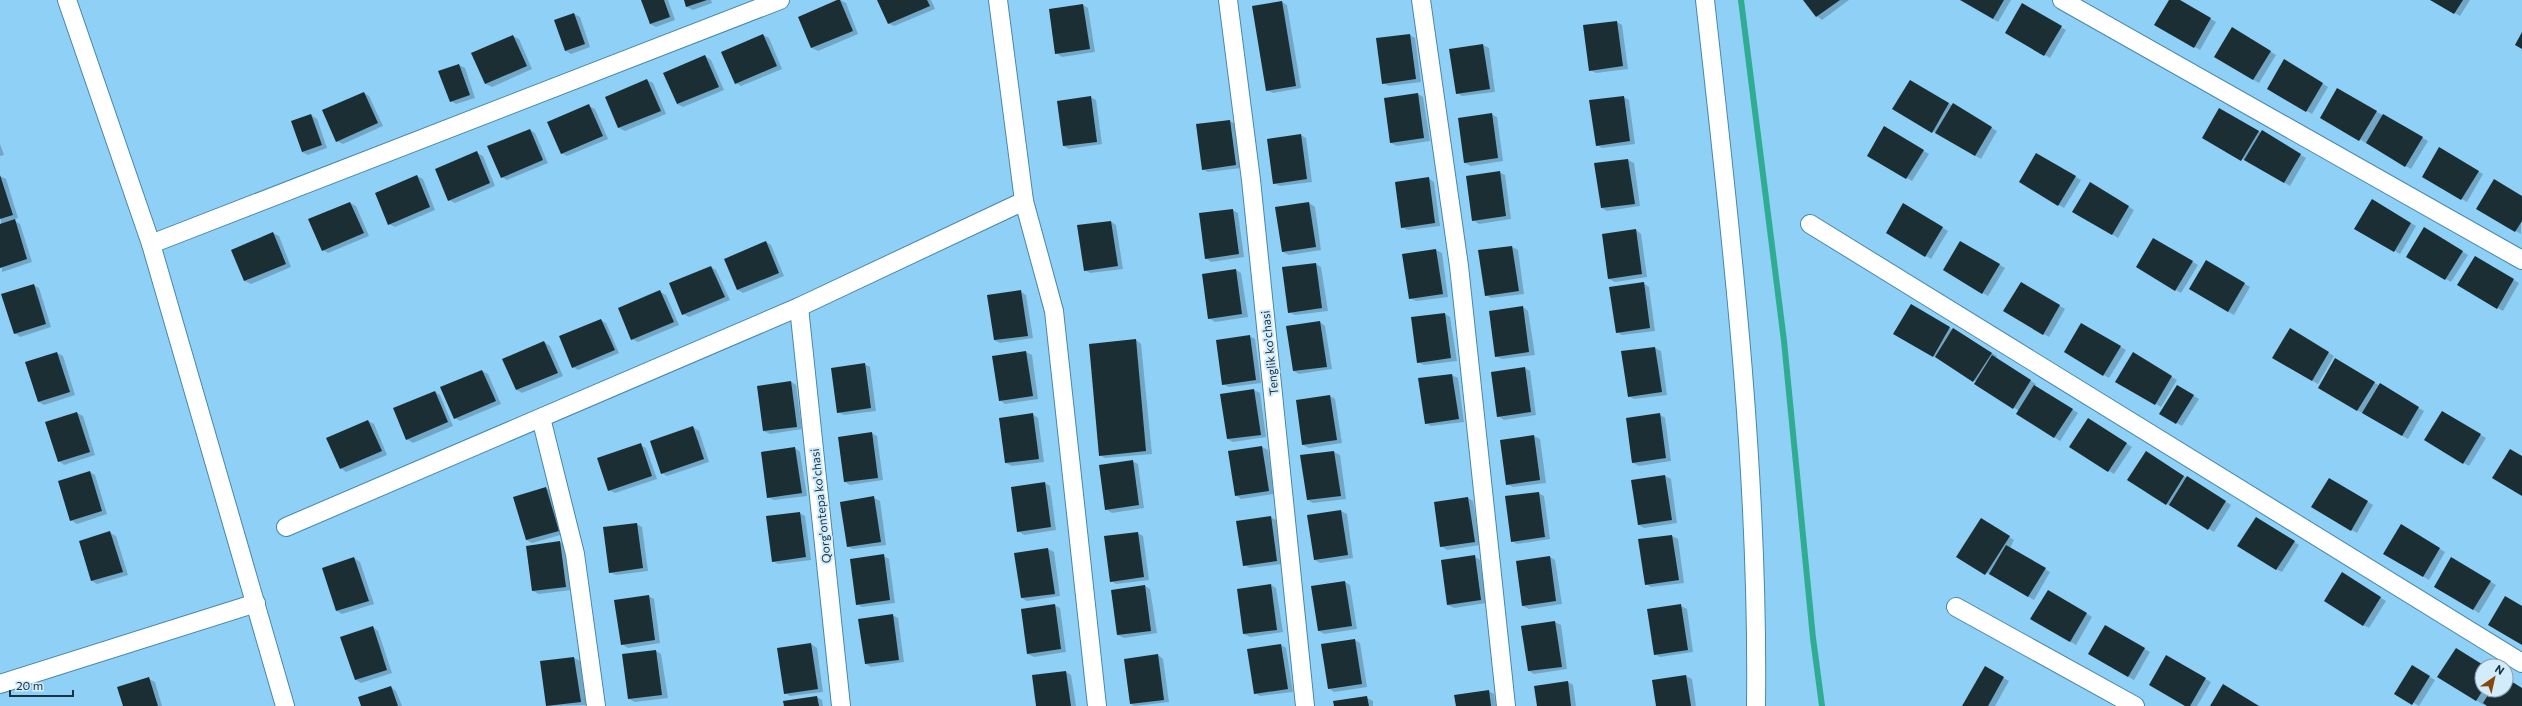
<svg xmlns="http://www.w3.org/2000/svg" width="2522" height="706" viewBox="0 0 2522 706" font-family="Commissioner,sans-serif">
<style>
.shadow{fill:#0003}
.lines{fill:none;stroke-linecap:round;stroke-linejoin:round}
.stream{stroke:#30ac93;stroke-width:6}
.building{fill:#1a2e34}
.street-casing{stroke:#4887ab;stroke-width:20}
.street{stroke:#fff;stroke-width:18}
.labels{text-anchor:middle;dominant-baseline:central;stroke-width:4;stroke-linejoin:round;paint-order:stroke}
.street-label{font-size:12px;fill:#183241;stroke:#d2ecfb}
</style>
<rect width="100%" height="100%" fill="#8fd0f7"/>
<g class="shadow">
<path d="M642,0H668L675,20L656,27L650,24Z"/>
<path d="M685,0H711L712,3L693,10L687,7Z"/>
<path d="M840,0L846,3L858,34L818,51L812,48L799,17Z"/>
<path d="M879,0H931L935,9L894,26L888,23Z"/>
<path d="M1805,0H1849L1822,20L1817,16Z"/>
<path d="M1962,0H2011L1998,22Z"/>
<path d="M2170,0H2178L2216,22L2200,50L2156,24Z"/>
<path d="M2432,0H2470L2460,16Z"/>
<path d="M1282,2L1287,5L1301,88L1273,93L1267,90Z"/>
<path d="M1083,5L1088,8L1095,52L1062,57L1056,53Z"/>
<path d="M2022,5L2066,30L2050,58L2006,32Z"/>
<path d="M574,14L580,17L590,47L571,54L566,51Z"/>
<path d="M1617,22L1622,25L1628,69L1596,73L1590,70Z"/>
<path d="M2232,29L2276,55L2259,83L2215,57Z"/>
<path d="M763,35L769,38L782,69L741,86L736,83Z"/>
<path d="M1410,35L1415,38L1421,82L1389,86L1383,83Z"/>
<path d="M513,36L519,39L532,69L492,87L486,84L473,54Z"/>
<path d="M1483,45L1489,48L1495,92L1462,96L1457,93Z"/>
<path d="M705,56L711,60L724,90L683,107L677,104Z"/>
<path d="M2285,61L2328,87L2312,114L2268,88Z"/>
<path d="M459,65L465,68L475,98L456,104L451,101Z"/>
<path d="M647,80L653,83L666,114L625,131L619,128L606,97Z"/>
<path d="M1910,81L1997,131L1981,159L1894,109Z"/>
<path d="M2337,89L2428,141L2411,169L2321,117Z"/>
<path d="M364,93L369,96L383,126L343,144L337,141Z"/>
<path d="M1418,94L1423,97L1430,141L1397,146L1391,143Z"/>
<path d="M1090,97L1096,100L1102,144L1069,149L1064,146Z"/>
<path d="M1623,97L1629,100L1635,144L1602,148L1597,145Z"/>
<path d="M589,106L595,109L608,139L567,156L561,153Z"/>
<path d="M2220,109L2306,158L2290,186L2203,137Z"/>
<path d="M1491,114L1497,117L1503,161L1471,166L1465,163Z"/>
<path d="M311,115L317,119L327,148L308,155L302,152Z"/>
<path d="M1230,121L1235,124L1241,168L1208,172L1203,169Z"/>
<path d="M1885,128L1929,154L1912,181L1868,155Z"/>
<path d="M530,130L535,133L548,163L507,180L502,177Z"/>
<path d="M1301,135L1306,138L1312,182L1280,186L1274,183Z"/>
<path d="M0,144L4,155L0,156Z"/>
<path d="M2439,149L2483,174L2467,202L2423,176Z"/>
<path d="M477,153L483,156L495,186L455,203L449,200Z"/>
<path d="M2037,154L2081,180L2064,208L2020,182Z"/>
<path d="M1628,160L1634,163L1640,206L1607,211L1602,208L1595,164Z"/>
<path d="M1499,172L1505,175L1511,219L1479,224L1473,220Z"/>
<path d="M0,176L6,179L18,218L13,220L20,224L32,262L2,272Z"/>
<path d="M417,176L423,179L435,210L395,227L389,224Z"/>
<path d="M1428,178L1434,182L1440,226L1408,230L1402,227Z"/>
<path d="M2090,183L2134,210L2118,238L2074,211Z"/>
<path d="M2522,197L2521,234L2477,208Z"/>
<path d="M2372,200L2416,226L2400,254L2356,228Z"/>
<path d="M350,203L356,206L369,236L328,253L323,250L310,220Z"/>
<path d="M1309,203L1315,207L1321,250L1289,255L1283,252L1277,208Z"/>
<path d="M1904,205L1948,231L1931,259L1888,233Z"/>
<path d="M1232,210L1238,213L1244,257L1211,262L1206,258Z"/>
<path d="M1111,222L1116,225L1123,269L1090,273L1085,270Z"/>
<path d="M2424,228L2468,255L2451,282L2407,256Z"/>
<path d="M1636,230L1641,234L1647,277L1615,282L1609,279Z"/>
<path d="M273,233L279,236L291,267L251,284L245,281L232,250Z"/>
<path d="M2154,239L2198,265L2181,293L2137,267Z"/>
<path d="M766,242L771,245L784,276L743,293L738,290Z"/>
<path d="M1961,242L2005,268L1988,296L1944,270Z"/>
<path d="M1512,247L1518,250L1524,294L1491,298L1486,295Z"/>
<path d="M1436,250L1442,253L1448,297L1416,301L1410,298L1404,255Z"/>
<path d="M2475,257L2519,283L2503,311L2458,285Z"/>
<path d="M2207,261L2250,287L2234,315L2190,289Z"/>
<path d="M1316,264L1321,267L1328,311L1295,315L1289,312Z"/>
<path d="M711,267L716,270L730,300L689,317L683,314Z"/>
<path d="M1236,270L1241,273L1248,317L1215,322L1209,318Z"/>
<path d="M1643,283L1649,287L1655,331L1622,335L1617,332Z"/>
<path d="M2021,283L2065,309L2049,337L2005,311Z"/>
<path d="M33,285L39,288L51,327L20,337L15,333Z"/>
<path d="M660,292L666,295L679,325L638,342L632,339Z"/>
<path d="M1021,292L1026,295L1033,338L1000,343L994,340Z"/>
<path d="M1911,305L1997,356L1996,358L2036,384L2035,386L2078,413L2060,441L2017,413L2019,411L1977,382L1895,333Z"/>
<path d="M1523,307L1528,311L1535,355L1502,359L1496,356Z"/>
<path d="M1445,314L1450,317L1457,361L1424,365L1418,362Z"/>
<path d="M601,320L606,323L619,353L578,370L573,367Z"/>
<path d="M1320,322L1325,326L1332,369L1299,374L1294,371Z"/>
<path d="M2082,324L2126,350L2109,378L2065,352Z"/>
<path d="M2290,330L2334,356L2318,384L2273,358Z"/>
<path d="M1249,336L1255,339L1261,383L1229,387L1223,384Z"/>
<path d="M1136,340L1141,344L1152,454L1105,458L1100,455Z"/>
<path d="M544,342L550,346L563,376L522,393L517,390Z"/>
<path d="M1655,348L1661,351L1667,395L1634,399L1629,396L1622,352Z"/>
<path d="M1026,352L1032,355L1038,399L1005,404L1000,400Z"/>
<path d="M57,353L63,356L75,395L44,405L39,402Z"/>
<path d="M2133,354L2177,380L2161,407L2117,381Z"/>
<path d="M2335,360L2424,411L2408,439L2357,410Z"/>
<path d="M864,364L870,367L876,411L844,415L838,412Z"/>
<path d="M1525,368L1530,371L1536,415L1504,420L1498,416Z"/>
<path d="M482,371L488,374L501,404L460,421L455,418L442,388Z"/>
<path d="M1452,375L1458,378L1464,422L1431,426L1426,423L1419,379Z"/>
<path d="M791,382L796,385L802,429L770,434L764,431Z"/>
<path d="M2178,386L2199,399L2182,426L2160,413Z"/>
<path d="M1254,390L1260,393L1266,437L1233,442L1228,439Z"/>
<path d="M435,392L440,395L453,426L413,443L407,439Z"/>
<path d="M1330,396L1335,399L1342,443L1309,448L1303,445Z"/>
<path d="M2442,412L2486,438L2469,466L2425,440Z"/>
<path d="M77,413L83,416L95,455L64,465L59,461Z"/>
<path d="M1032,414L1038,418L1044,462L1012,466L1006,463Z"/>
<path d="M1659,414L1665,418L1671,461L1639,466L1633,463Z"/>
<path d="M368,421L374,424L387,455L346,472L341,468Z"/>
<path d="M2094,423L2132,447L2114,474L2071,447Z"/>
<path d="M693,427L699,431L709,462L667,476L662,473Z"/>
<path d="M871,433L877,436L883,480L850,485L845,482Z"/>
<path d="M1534,436L1540,439L1546,483L1513,487L1507,484Z"/>
<path d="M640,445L646,448L657,479L615,493L609,490Z"/>
<path d="M1262,447L1268,450L1274,494L1241,499L1236,495Z"/>
<path d="M795,448L800,452L807,496L774,500L768,497Z"/>
<path d="M1334,452L1340,455L1346,499L1313,503L1308,500Z"/>
<path d="M2151,456L2231,505L2214,532L2167,504Z"/>
<path d="M1132,461L1138,464L1144,508L1112,513L1106,509Z"/>
<path d="M90,472L95,475L107,514L77,524L71,520Z"/>
<path d="M1665,476L1671,479L1677,523L1644,528L1639,525Z"/>
<path d="M2329,479L2373,505L2357,533L2313,507Z"/>
<path d="M1045,483L1050,486L1056,530L1024,535L1018,531Z"/>
<path d="M546,488L551,491L564,534L532,543L526,540Z"/>
<path d="M1538,493L1544,496L1550,539L1517,544L1512,541Z"/>
<path d="M874,498L880,501L886,545L853,549L847,546Z"/>
<path d="M1468,498L1473,501L1480,545L1447,550L1441,546Z"/>
<path d="M1341,511L1347,514L1353,558L1320,563L1314,559Z"/>
<path d="M799,513L805,516L811,560L778,564L773,561Z"/>
<path d="M1270,517L1276,520L1282,564L1250,568L1244,565Z"/>
<path d="M2261,521L2299,545L2282,572L2276,569Z"/>
<path d="M1986,523L2014,540L2010,548L2050,572L2034,600L1958,556Z"/>
<path d="M637,524L642,527L648,571L616,575L610,572Z"/>
<path d="M2401,526L2445,552L2429,580L2385,553Z"/>
<path d="M110,533L116,536L128,575L97,584L92,581Z"/>
<path d="M1137,533L1143,536L1149,580L1116,584L1111,581Z"/>
<path d="M1672,536L1678,539L1684,583L1651,587L1646,584Z"/>
<path d="M560,542L565,546L571,590L539,594L533,591Z"/>
<path d="M1048,549L1054,552L1060,596L1027,601L1022,598Z"/>
<path d="M883,556L889,559L895,603L862,607L857,604Z"/>
<path d="M1474,556L1480,560L1486,603L1454,608L1448,605Z"/>
<path d="M1550,557L1555,560L1562,604L1529,609L1523,606Z"/>
<path d="M354,558L360,562L374,604L342,614L337,611Z"/>
<path d="M2451,559L2496,585L2479,613L2435,586Z"/>
<path d="M2348,577L2386,601L2369,628L2363,625Z"/>
<path d="M1345,582L1350,585L1357,629L1324,634L1318,630Z"/>
<path d="M1271,585L1276,588L1283,632L1250,637L1244,634Z"/>
<path d="M1145,586L1150,589L1157,633L1124,638L1118,635Z"/>
<path d="M2048,591L2092,617L2076,645L2032,619Z"/>
<path d="M648,596L654,599L660,643L628,648L622,644Z"/>
<path d="M1054,605L1060,608L1066,652L1034,657L1028,654Z"/>
<path d="M1681,606L1687,609L1693,652L1660,657L1655,654Z"/>
<path d="M892,615L898,618L904,662L871,667L866,664Z"/>
<path d="M1555,622L1561,625L1567,669L1534,674L1529,671L1522,627Z"/>
<path d="M2106,626L2150,652L2134,680L2089,654Z"/>
<path d="M373,627L378,631L392,673L361,683L356,680Z"/>
<path d="M1355,640L1360,643L1367,687L1334,692L1329,688Z"/>
<path d="M811,644L817,648L823,692L790,696L785,693L779,649Z"/>
<path d="M1281,645L1286,648L1293,692L1260,696L1255,693Z"/>
<path d="M2456,649L2483,666L2482,690H2506V679L2522,689V706H2489L2482,704L2439,677Z"/>
<path d="M656,651L661,654L668,698L635,702L629,699L623,655Z"/>
<path d="M1158,655L1163,659L1169,702L1135,706L1131,704Z"/>
<path d="M2166,657L2211,682L2197,706H2187Z"/>
<path d="M574,658L580,661L586,705L547,706L541,662Z"/>
<path d="M2412,667L2435,680L2419,706L2396,693Z"/>
<path d="M1985,668L2009,681L1995,706H1963Z"/>
<path d="M1066,672L1071,675L1076,706H1037Z"/>
<path d="M1686,676L1692,679L1696,706H1657L1653,681Z"/>
<path d="M149,679L155,682L162,706H124Z"/>
<path d="M1568,682L1573,685L1576,706H1538Z"/>
<path d="M391,687L396,691L402,706H362Z"/>
<path d="M1488,691L1494,694L1496,706H1457Z"/>
<path d="M817,697L822,700L823,706H785Z"/>
<path d="M1367,698L1373,701V706H1335Z"/>
</g>
<g class="lines">
<path class="stream" d="M1741,0L1784,341L1813,638L1822,706"/>
</g>
<g class="building">
<path d="M641,0H664L670,17L650,24Z"/>
<path d="M684,0H707L686,7Z"/>
<path d="M837,0H840L853,31L811,48L798,17Z"/>
<path d="M877,0H927L930,6L888,24Z"/>
<path d="M1803,0H1840L1816,17Z"/>
<path d="M1960,0H2004L1993,19Z"/>
<path d="M2169,0H2180L2211,18L2194,48L2154,25Z"/>
<path d="M2430,0H2463L2454,14Z"/>
<path d="M1282,1L1296,86L1266,91L1252,6Z"/>
<path d="M2022,3L2062,26L2044,56L2005,33Z"/>
<path d="M1083,4L1090,49L1055,54L1049,9Z"/>
<path d="M574,13L585,44L565,51L554,20Z"/>
<path d="M1617,21L1623,66L1589,71L1583,25Z"/>
<path d="M2232,27L2271,51L2253,80L2214,57Z"/>
<path d="M2522,32V49L2515,45Z"/>
<path d="M763,34L777,66L735,84L721,52Z"/>
<path d="M1410,34L1416,79L1382,84L1376,38Z"/>
<path d="M513,35L527,66L485,84L471,53Z"/>
<path d="M1483,44L1490,89L1456,94L1449,49Z"/>
<path d="M705,55L719,87L677,104L663,73Z"/>
<path d="M2284,59L2323,83L2306,112L2267,89Z"/>
<path d="M459,64L470,95L450,102L438,71Z"/>
<path d="M647,79L661,111L618,128L605,97Z"/>
<path d="M1910,80L1949,103L1932,133L1892,109Z"/>
<path d="M2337,88L2377,111L2359,141L2320,118Z"/>
<path d="M364,92L378,123L336,142L322,110Z"/>
<path d="M1418,93L1424,138L1390,143L1384,98Z"/>
<path d="M1091,96L1097,142L1063,146L1057,101Z"/>
<path d="M1624,96L1630,141L1596,146L1589,100Z"/>
<path d="M1953,103L1992,127L1975,156L1935,133Z"/>
<path d="M589,104L603,136L561,154L547,122Z"/>
<path d="M2219,108L2259,131L2241,161L2202,138Z"/>
<path d="M1492,113L1498,158L1464,163L1458,118Z"/>
<path d="M311,114L322,145L302,152L291,121Z"/>
<path d="M2383,114L2423,137L2405,167L2366,143Z"/>
<path d="M1230,120L1236,165L1202,170L1196,124Z"/>
<path d="M1884,126L1924,150L1906,179L1867,156Z"/>
<path d="M530,129L543,160L501,178L487,146Z"/>
<path d="M2262,130L2301,154L2284,183L2244,160Z"/>
<path d="M1301,134L1307,179L1273,184L1267,139Z"/>
<path d="M2439,147L2479,171L2461,200L2422,177Z"/>
<path d="M477,151L490,183L448,201L435,169Z"/>
<path d="M2036,153L2076,176L2058,206L2019,182Z"/>
<path d="M1628,159L1635,204L1601,208L1594,163Z"/>
<path d="M1500,171L1506,216L1472,221L1466,176Z"/>
<path d="M0,175L13,215L0,219Z"/>
<path d="M417,175L430,207L388,225L375,193Z"/>
<path d="M1429,177L1435,223L1401,228L1395,182Z"/>
<path d="M2494,179L2522,196V221L2515,232L2476,209Z"/>
<path d="M2090,182L2129,206L2112,235L2072,212Z"/>
<path d="M2372,199L2411,223L2394,252L2354,229Z"/>
<path d="M350,202L364,233L322,251L308,219Z"/>
<path d="M1309,202L1316,247L1282,252L1275,207Z"/>
<path d="M1903,203L1943,227L1925,257L1886,233Z"/>
<path d="M1233,209L1239,254L1205,259L1199,213Z"/>
<path d="M15,219L27,259L0,268V224Z"/>
<path d="M1111,221L1118,266L1084,271L1077,225Z"/>
<path d="M2424,227L2463,251L2445,280L2406,257Z"/>
<path d="M1636,229L1642,274L1608,279L1602,234Z"/>
<path d="M273,232L286,264L244,281L231,250Z"/>
<path d="M2153,238L2193,261L2175,291L2136,267Z"/>
<path d="M766,241L779,273L737,290L724,259Z"/>
<path d="M1960,241L2000,264L1982,294L1943,270Z"/>
<path d="M1512,246L1519,291L1485,296L1478,250Z"/>
<path d="M1436,249L1443,294L1409,299L1402,254Z"/>
<path d="M2475,256L2514,279L2497,309L2457,285Z"/>
<path d="M2206,260L2245,283L2228,312L2189,289Z"/>
<path d="M1316,263L1322,308L1288,313L1282,267Z"/>
<path d="M711,266L725,297L682,315L669,283Z"/>
<path d="M1236,269L1242,314L1208,319L1202,274Z"/>
<path d="M1644,282L1650,328L1616,333L1609,287Z"/>
<path d="M2021,282L2060,305L2043,335L2003,311Z"/>
<path d="M34,284L46,324L14,334L1,294Z"/>
<path d="M660,290L674,322L631,340L618,308Z"/>
<path d="M1021,290L1028,336L994,340L987,295Z"/>
<path d="M1911,304L1950,327L1933,357L1893,334Z"/>
<path d="M1523,306L1529,352L1495,357L1489,311Z"/>
<path d="M1445,313L1451,358L1417,363L1411,317Z"/>
<path d="M601,319L615,350L572,368L559,336Z"/>
<path d="M1320,321L1327,367L1293,371L1286,326Z"/>
<path d="M2081,323L2121,346L2103,376L2064,352Z"/>
<path d="M1953,328L1992,353L1973,382L1935,357Z"/>
<path d="M2290,328L2329,352L2312,381L2272,358Z"/>
<path d="M1250,335L1256,380L1222,385L1216,340Z"/>
<path d="M1136,339L1146,451L1099,456L1089,344Z"/>
<path d="M544,341L558,373L516,390L502,359Z"/>
<path d="M1655,347L1662,392L1628,397L1621,351Z"/>
<path d="M1026,351L1033,396L999,401L992,356Z"/>
<path d="M57,352L70,392L38,402L25,362Z"/>
<path d="M2133,352L2172,376L2155,405L2115,382Z"/>
<path d="M1992,355L2031,380L2013,409L1974,384Z"/>
<path d="M2335,358L2375,382L2357,411L2318,388Z"/>
<path d="M865,363L871,408L837,413L831,368Z"/>
<path d="M1525,367L1531,412L1497,417L1491,372Z"/>
<path d="M482,370L496,401L454,419L440,387Z"/>
<path d="M1452,374L1459,419L1425,424L1418,378Z"/>
<path d="M791,381L797,427L763,431L757,386Z"/>
<path d="M2380,383L2419,407L2402,436L2362,413Z"/>
<path d="M2034,385L2073,409L2054,438L2016,414Z"/>
<path d="M2177,385L2194,395L2176,424L2159,414Z"/>
<path d="M1254,389L1261,435L1227,439L1220,394Z"/>
<path d="M435,391L448,422L406,440L393,408Z"/>
<path d="M1330,395L1337,440L1302,445L1296,400Z"/>
<path d="M2442,411L2481,434L2463,464L2424,440Z"/>
<path d="M77,412L90,452L58,462L45,422Z"/>
<path d="M1033,413L1039,459L1005,463L999,418Z"/>
<path d="M1660,413L1666,458L1632,463L1626,418Z"/>
<path d="M2088,418L2127,443L2108,472L2069,447Z"/>
<path d="M368,420L382,451L340,469L326,438Z"/>
<path d="M693,426L704,459L661,474L650,441Z"/>
<path d="M872,432L878,478L844,482L838,437Z"/>
<path d="M1534,435L1540,480L1506,485L1500,440Z"/>
<path d="M641,443L652,476L608,491L597,458Z"/>
<path d="M1262,446L1269,491L1235,496L1228,451Z"/>
<path d="M795,447L802,493L767,498L761,452Z"/>
<path d="M2510,449L2522,456V496L2492,478Z"/>
<path d="M1334,451L1341,496L1307,500L1300,455Z"/>
<path d="M2146,451L2184,476L2166,505L2127,480Z"/>
<path d="M1133,460L1139,505L1105,510L1099,465Z"/>
<path d="M90,471L102,511L70,521L58,481Z"/>
<path d="M1665,475L1672,520L1638,525L1631,480Z"/>
<path d="M2187,476L2226,501L2208,530L2169,505Z"/>
<path d="M2329,478L2368,501L2351,531L2311,507Z"/>
<path d="M1045,482L1051,527L1017,532L1011,487Z"/>
<path d="M546,487L559,531L526,540L513,497Z"/>
<path d="M1539,492L1545,537L1511,542L1505,496Z"/>
<path d="M874,496L881,542L847,547L840,502Z"/>
<path d="M1468,497L1475,542L1440,547L1434,502Z"/>
<path d="M1341,510L1348,555L1314,560L1307,515Z"/>
<path d="M800,512L806,557L772,562L766,516Z"/>
<path d="M1271,516L1277,561L1243,566L1236,521Z"/>
<path d="M2256,517L2295,541L2276,570L2237,546Z"/>
<path d="M1981,518L2010,536L1985,575L1956,557Z"/>
<path d="M637,523L643,568L609,573L603,527Z"/>
<path d="M2401,524L2440,548L2423,577L2383,554Z"/>
<path d="M110,531L123,572L91,581L79,541Z"/>
<path d="M1138,532L1144,577L1110,582L1104,536Z"/>
<path d="M1672,535L1679,580L1645,585L1638,539Z"/>
<path d="M560,541L566,587L532,591L526,546Z"/>
<path d="M2006,545L2046,568L2028,597L1989,574Z"/>
<path d="M1048,548L1055,594L1021,598L1014,553Z"/>
<path d="M884,554L890,600L856,605L850,559Z"/>
<path d="M1475,555L1481,600L1447,605L1441,560Z"/>
<path d="M1550,556L1556,601L1522,606L1516,561Z"/>
<path d="M354,557L369,601L336,611L322,568Z"/>
<path d="M2451,557L2491,581L2473,610L2434,587Z"/>
<path d="M2342,572L2381,597L2363,626L2324,601Z"/>
<path d="M1345,581L1352,626L1318,631L1311,586Z"/>
<path d="M1271,584L1277,630L1243,634L1237,589Z"/>
<path d="M1145,585L1151,631L1117,635L1111,590Z"/>
<path d="M2048,590L2087,613L2070,642L2030,619Z"/>
<path d="M649,595L655,640L621,645L614,600Z"/>
<path d="M2505,596L2522,606V645L2488,625Z"/>
<path d="M1055,604L1061,649L1027,654L1021,609Z"/>
<path d="M1681,604L1688,650L1654,655L1647,609Z"/>
<path d="M893,614L899,660L865,664L858,619Z"/>
<path d="M1555,621L1562,667L1528,671L1521,626Z"/>
<path d="M2105,625L2145,648L2128,677L2088,654Z"/>
<path d="M373,626L387,670L355,680L340,637Z"/>
<path d="M1355,639L1362,684L1328,689L1321,644Z"/>
<path d="M811,643L818,689L784,694L777,648Z"/>
<path d="M1281,644L1288,689L1254,694L1247,649Z"/>
<path d="M2456,648L2485,666H2482L2483,690L2476,701L2437,677Z"/>
<path d="M656,650L662,695L628,699L622,654Z"/>
<path d="M1158,654L1164,700L1130,704L1124,659Z"/>
<path d="M2166,655L2206,678L2190,706H2185L2149,685Z"/>
<path d="M574,657L581,702L546,706L540,661Z"/>
<path d="M2412,665L2430,676L2412,705L2394,694Z"/>
<path d="M1985,666L2004,677L1988,706H1962Z"/>
<path d="M1066,671L1071,706H1036L1032,675Z"/>
<path d="M1686,675L1691,706H1656L1652,680Z"/>
<path d="M149,677L158,706H123L117,687Z"/>
<path d="M2506,678L2522,688V706H2487L2483,703L2491,690H2506Z"/>
<path d="M1568,681L1571,706H1537L1534,686Z"/>
<path d="M2223,684L2259,706H2210Z"/>
<path d="M391,686L398,706H361L358,697Z"/>
<path d="M1489,690L1491,706H1456L1454,695Z"/>
<path d="M817,696L819,706H784L783,701Z"/>
<path d="M1367,696L1369,706H1334L1333,701Z"/>
</g>
<g class="lines">
<g class="street-casing">
<g id="street">
<path d="M67,0L151,244L285,706"/>
<path d="M998,0L1024,201L1054,311L1097,706"/>
<path d="M1228,0L1251,180L1305,706"/>
<path d="M1421,0L1459,266L1506,706"/>
<path d="M1705,0C1731,234 1759,470 1756,706"/>
<path d="M2062,0L2522,260"/>
<path d="M1810,224L2522,663"/>
<path d="M151,244L780,0"/>
<path d="M799,307L841,706"/>
<path d="M541,418L575,554L596,706"/>
<path d="M286,527L799,307L1024,201"/>
<path d="M1956,607L2135,706"/>
<path d="M0,684L256,603"/>
</g>
</g>
<use href="#street" class="street"/>
</g>
<g class="labels">
<g class="street-label">
<text transform="translate(1269 353) rotate(-96)">Tenglik ko'chasi</text>
<text transform="translate(820 506) rotate(-96)">Qorg'ontepa ko'chasi</text>
</g>
</g>
<g transform="translate(2494 678) rotate(34)"><circle r="19" fill="#d2ecfb" stroke="#88a2b1"/>
<path d="M0-3L7 15L0 10L-7 15Z" fill="#86470d"/>
<text y="-6" font-size="11" font-weight="bold" text-anchor="middle" fill="#183241">N</text>
</g>
<path d="M10 690v6h63v-6" fill="none" stroke="#183241" stroke-width="2"/>
<text x="16" y="690" font-size="12" fill="#183241" stroke="#d2ecfb" stroke-width="3" paint-order="stroke">20 m</text>
</svg>
